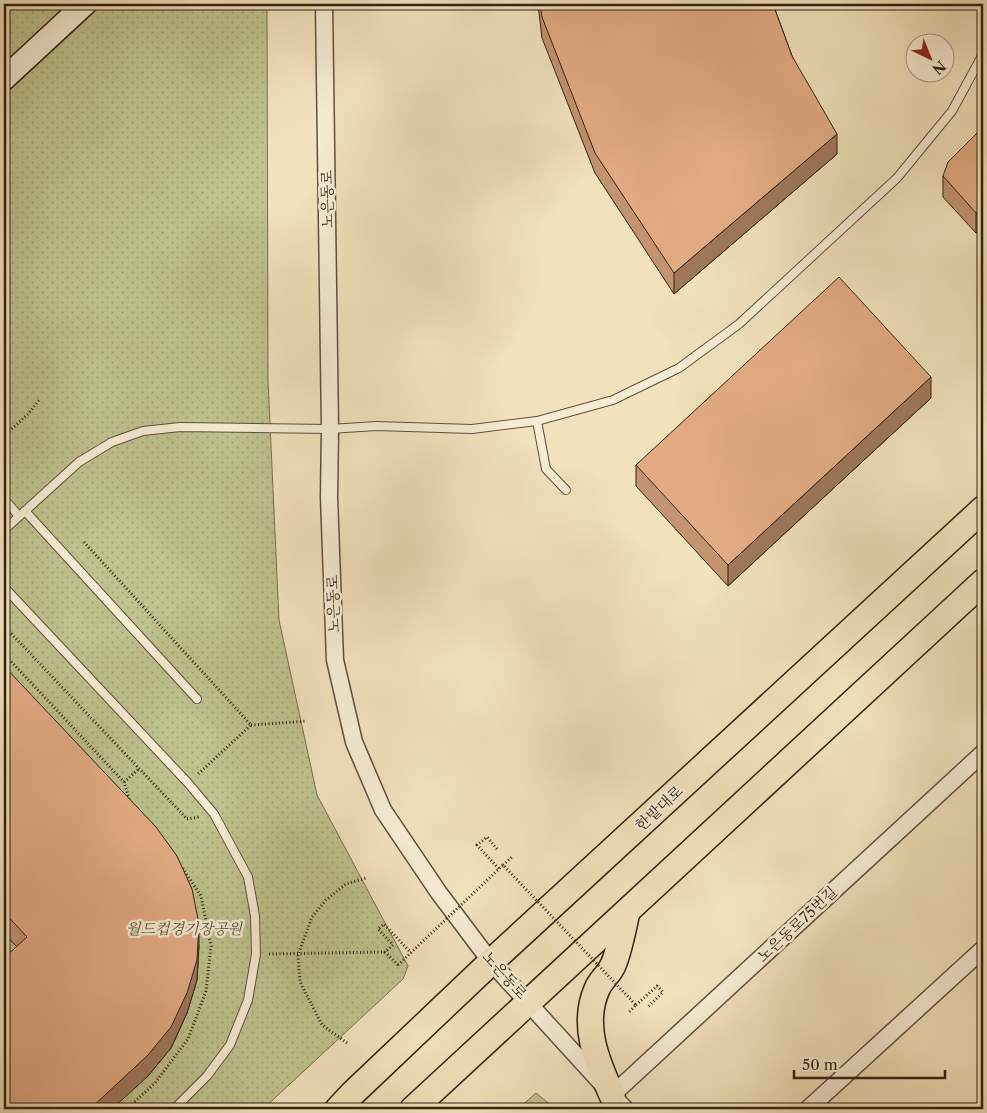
<svg xmlns="http://www.w3.org/2000/svg" width="987" height="1113" viewBox="0 0 987 1113" font-family="'Libre Caslon Text','Noto Serif KR',serif">
<style>
.park{fill:url(#park-dots);stroke:#787150}
.pitch{fill:#bec28d;stroke:#787150}
.lines{fill:none;stroke-linecap:round;stroke-linejoin:round}
.lane-casing{stroke:#62503d;stroke-width:10}
.street-casing{stroke:#62503d;stroke-width:19}
.secondary-casing{stroke:#322013;stroke-width:25}
.primary-casing{stroke:#322013;stroke-width:28}
.path{stroke:#322013;stroke-width:3;stroke-dasharray:1 2.5;stroke-linecap:butt}
.lane{stroke:#f6ecd3;stroke-width:8}
.street{stroke:#f6ecd3;stroke-width:16}
.secondary{stroke:#f6ecd3;stroke-width:22}
.primary{stroke:#f1e2bc;stroke-width:25}
.path-bridge{stroke:#322013;stroke-width:3;stroke-dasharray:1 2.5;stroke-linecap:butt}
.wall{fill:#c39372;stroke:#322013}
.shaded-wall{fill:#9f785c;stroke:#322013}
.building{fill:#e3ab84;stroke:#322013}
.labels{text-anchor:middle;dominant-baseline:central;stroke-width:5;stroke-linejoin:round;paint-order:stroke}
.street-label{font-size:15px;fill:#322013;stroke:#f6ecd3}
.park-label{font-size:15px;font-style:italic;fill:#5c5138;stroke:#f6ecd3}
</style>
<defs>
<pattern id="park-dots" width="8" height="8" patternUnits="userSpaceOnUse" patternTransform="scale(1.25)"><rect width="8" height="8" fill="#bec28d"/><path d="M2 2h.1M6 6h.1" fill="none" stroke="#a4a679" stroke-width="1.8" stroke-linecap="round"/></pattern>
</defs>
<rect width="100%" height="100%" fill="#f1e2bc"/>
<filter id="stains"><feTurbulence type="fractalNoise" baseFrequency=".004" numOctaves="4"/><feColorMatrix values="0 0 0 0 .2 0 0 0 0 .09 0 0 0 0 .02 0 0 0 .5 -.17"/></filter>
<radialGradient id="worn" r=".72"><stop offset=".6" stop-color="#630" stop-opacity="0"/><stop offset="1" stop-color="#630" stop-opacity=".3"/></radialGradient>
<path class="park" d="M4,4H267L268,380L279,620L317,795L408,966L403,979L263,1109H4Z"/>
<path class="pitch" d="M536,1093L556,1109H518Z"/>
<g class="lines">
<g class="lane-casing">
<g id="lane">
<path d="M537,421L546,469L566,490"/>
<path d="M4,499L19,516"/>
<path d="M25,511L197,699"/>
<path d="M4,530L79,462L112,442L143,431L180,427L330,429L376,426L472,429L537,421L613,400L679,368L739,324L897,178L952,111L983,54"/>
<path d="M4,587L188,783L214,814L248,877L255,916L256,954L248,1000L230,1045L207,1076L174,1109"/>
</g>
</g>
<g class="street-casing">
<g id="street">
<path d="M324,4L330,429L329,497L335,660L354,742L383,810L439,893L491,962L625,1109"/>
<path d="M612,1095L983,753"/>
<path d="M808,1109L983,949"/>
</g>
</g>
<g class="secondary-casing">
<path id="secondary" d="M4,79L85,4"/>
</g>
<g class="primary-casing">
<g id="primary">
<path d="M612,1095C597,1062 581,1025 597,989C600,981 608,975 612,967C618,957 624,925 627,912"/>
<path d="M338,1109L352,1094L491,962L983,509"/>
<path d="M413,1109L983,582"/>
</g>
</g>
<g class="path">
<path d="M4,436L28,414L40,399"/>
<path d="M84,542L251,725L198,774"/>
<path d="M4,626L187,819L199,817"/>
<path d="M4,654L124,782L130,802"/>
<path d="M251,725L307,721"/>
<path d="M124,782L139,769"/>
<path d="M497,849L487,837L477,845L499,869"/>
<path d="M503,865L512,857"/>
<path d="M269,954L385,952"/>
<path d="M398,965L385,952L393,945L378,929L384,924L411,953"/>
<path d="M636,1005L657,986L663,992L648,1007"/>
<path d="M347,1043L322,1025L300,982L298,955L312,917L326,900L346,884L366,878"/>
<path d="M127,1109L155,1083L188,1039L206,991L211,946L201,896L182,867"/>
<path d="M141,1109L146,1105L150,1109"/>
</g>
<use href="#lane" class="lane"/>
<use href="#street" class="street"/>
<use href="#secondary" class="secondary"/>
<use href="#primary" class="primary"/>
<path class="path-bridge" d="M398,965L503,865L636,1005L628,1013"/>
</g>
<g class="wall">
<path d="M538,4H773L792,56L837,154L674,294L595,173L542,38Z"/>
<path d="M983,127V227L976,233L943,197V176Z"/>
<path d="M931,398L728,586L636,486V465Z"/>
<path d="M4,666L199,945L197,980L187,1013L171,1048L148,1076L16,946L4,933Z"/>
</g>
<g class="shaded-wall">
<path d="M837,134V154L674,294V273Z"/>
<path d="M983,206V227L976,233V213Z"/>
<path d="M931,377V398L728,586V565Z"/>
<path d="M199,924V945L197,980L187,1013L171,1048L148,1076L112,1109H90Z"/>
</g>
<g class="building">
<path d="M540,4H773L792,56L837,134L674,273L595,153L542,17Z"/>
<path d="M983,127V206L976,213L943,176L948,162Z"/>
<path d="M839,277L931,377L728,565L636,465Z"/>
<path d="M4,666L156,827L177,856L192,889L199,924L197,960L187,993L171,1027L148,1055L90,1109H4V958L27,937L4,912Z"/>
</g>
<g class="labels">
<g class="street-label">
<text transform="translate(327 199) rotate(-91)">노은동로</text>
<text transform="translate(333 604) rotate(-92)">노은동로</text>
<text transform="translate(659 808) rotate(-43)">한밭대로</text>
<text transform="translate(797 924) rotate(-43)">노은동로75번길</text>
<text transform="translate(505 975) rotate(48)">노은동로</text>
</g>
<g class="park-label">
<text x="184" y="928">월드컵경기장공원</text>
</g>
</g>
<rect width="987" height="1113" fill="none" stroke="#f1e2bc" stroke-width="20"/>
<rect x="5" y="5" width="977" height="1103" fill="none" stroke="#322013" stroke-width="2.5"/>
<rect x="10" y="10" width="967" height="1093" fill="none" stroke="#322013"/>
<g transform="translate(930 58) rotate(137)"><circle r="24" fill="#f6ecd3" stroke="#a89a86"/>
<path d="M0-4L9 19L0 12L-9 19Z" fill="#8f2418"/>
<text y="-8" font-size="14" font-weight="bold" text-anchor="middle" fill="#322013">N</text>
</g>
<path d="M794 1070v8h151v-8" fill="none" stroke="#322013" stroke-width="2.5"/>
<text x="802" y="1070" font-size="15" fill="#322013" stroke="#f6ecd3" stroke-width="4" paint-order="stroke">50 m</text>
<rect width="100%" height="100%" filter="url(#stains)"/>
<rect width="100%" height="100%" fill="url(#worn)"/>
</svg>
